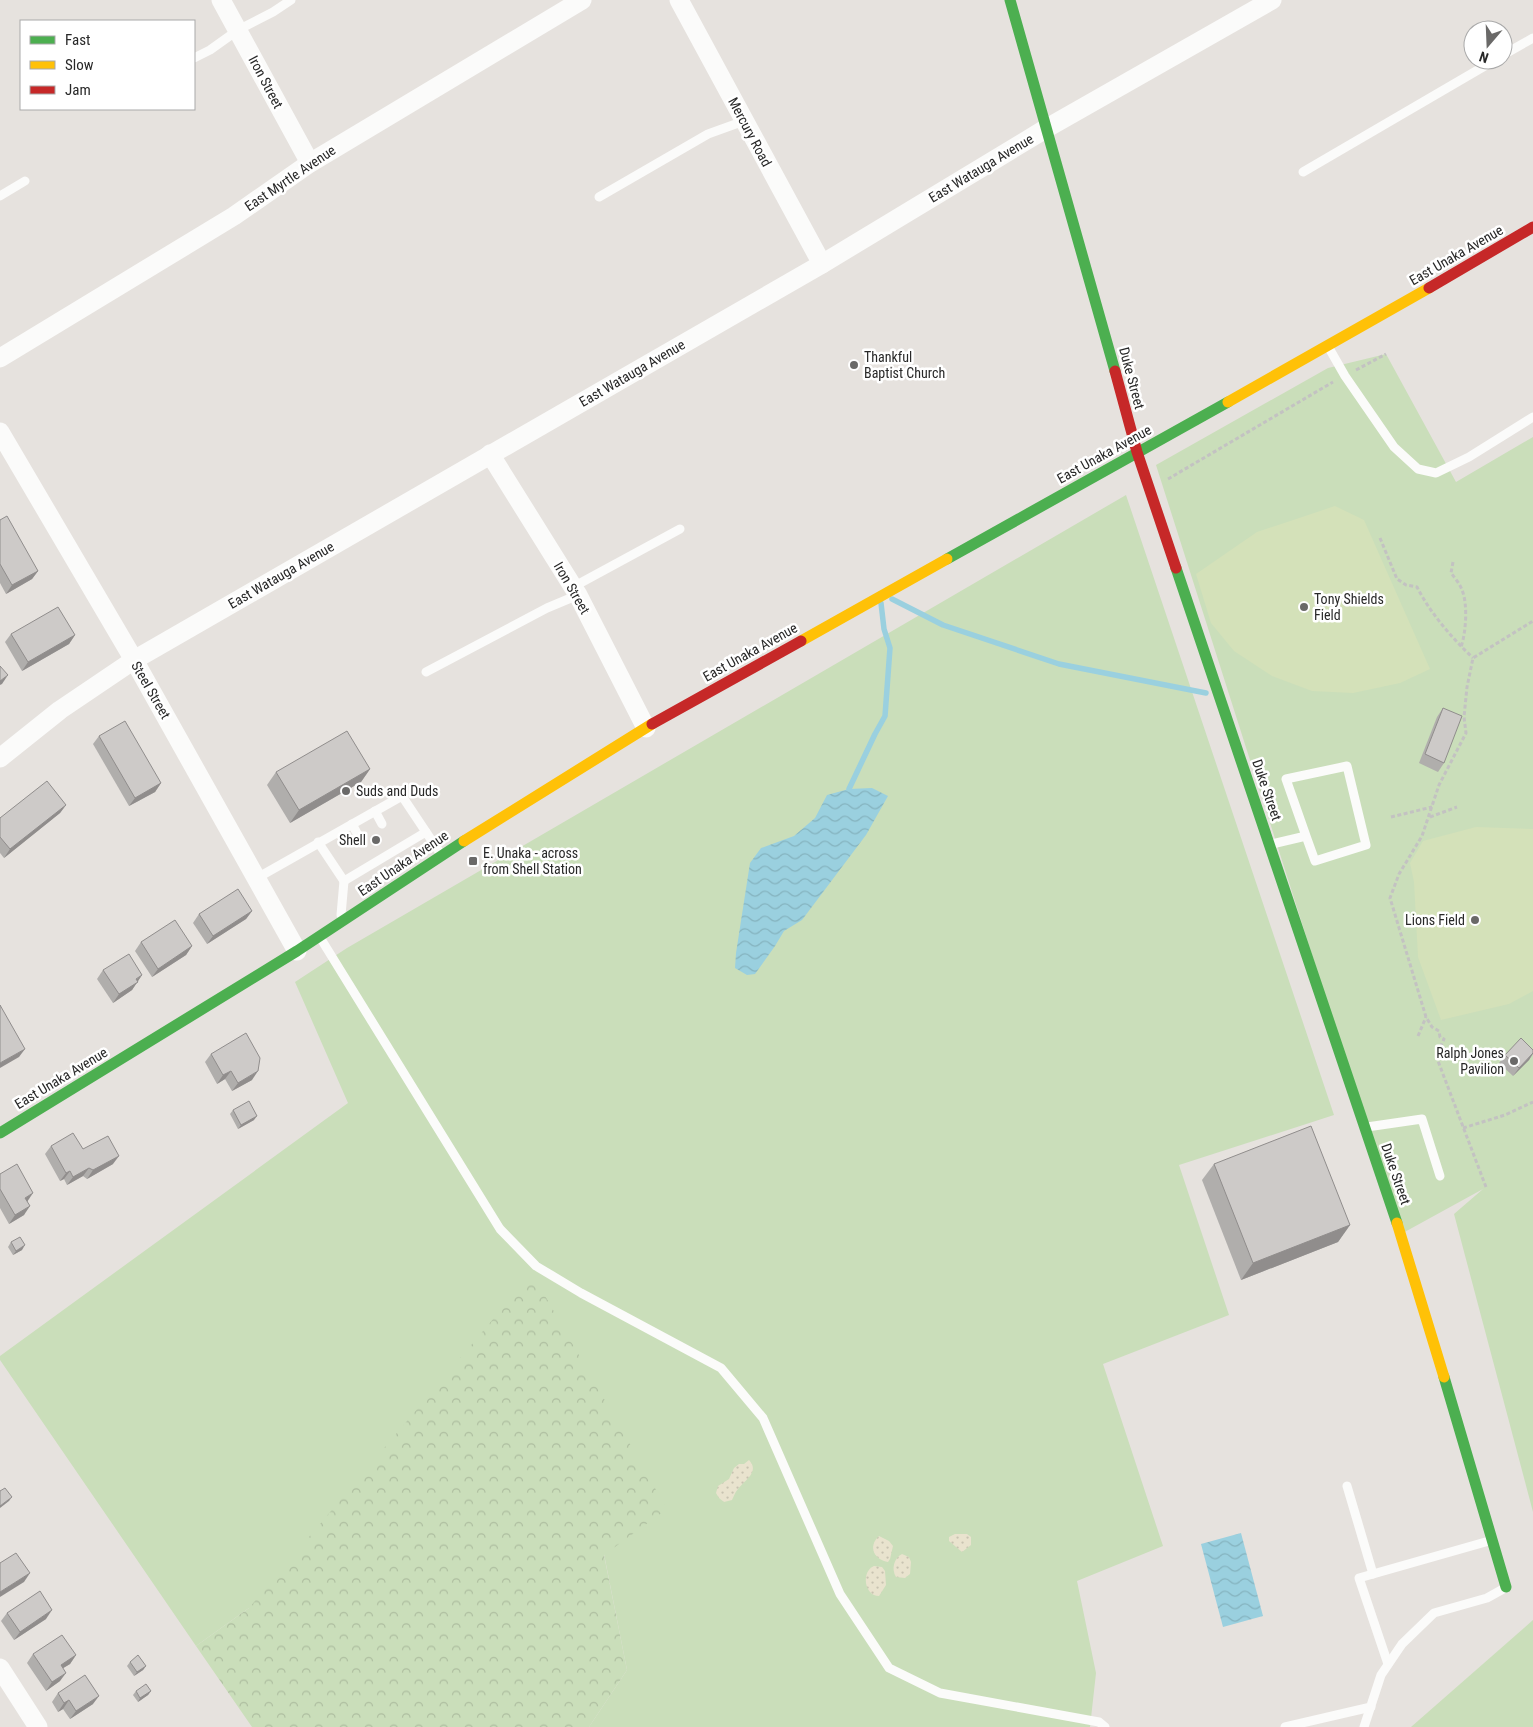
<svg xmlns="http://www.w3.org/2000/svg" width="1533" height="1727" viewBox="0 0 1533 1727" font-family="'Roboto Condensed',sans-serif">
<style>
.grass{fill:#cadeba}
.forest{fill:url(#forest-crowns)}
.sand{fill:url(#sand-dots)}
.pitch{fill:#d4e1b9}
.water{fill:url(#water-waves)}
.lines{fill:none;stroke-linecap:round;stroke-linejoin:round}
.stream{stroke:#9ad0df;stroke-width:5.5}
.path{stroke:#c3c2c2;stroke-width:3;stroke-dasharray:4 2.5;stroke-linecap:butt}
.lane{stroke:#fbfbfa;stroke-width:9}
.street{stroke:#fbfbfa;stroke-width:19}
.fast{stroke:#4caf50;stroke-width:11}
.slow{stroke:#ffc107;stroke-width:11}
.jam{stroke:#c62828;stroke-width:11}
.wall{fill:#b0aeac}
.shaded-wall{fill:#908d8c}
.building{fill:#cdcac8;stroke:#908d8c}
.poi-dot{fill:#6a6968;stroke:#fff;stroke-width:2}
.labels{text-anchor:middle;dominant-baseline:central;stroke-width:5;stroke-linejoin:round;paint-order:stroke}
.street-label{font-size:14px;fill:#282828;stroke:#fff}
.poi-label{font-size:14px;fill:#282828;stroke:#fff;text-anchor:start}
</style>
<defs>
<pattern id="forest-crowns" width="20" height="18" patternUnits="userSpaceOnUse" patternTransform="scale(1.25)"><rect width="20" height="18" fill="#cadeba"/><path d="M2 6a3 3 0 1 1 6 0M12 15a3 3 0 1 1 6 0" fill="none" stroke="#aebea0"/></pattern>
<pattern id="sand-dots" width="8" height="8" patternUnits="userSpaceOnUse" patternTransform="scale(1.25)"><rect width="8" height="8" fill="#e9e3ce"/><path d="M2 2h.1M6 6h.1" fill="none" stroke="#c8c3b1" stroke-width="1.8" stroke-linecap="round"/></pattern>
<pattern id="water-waves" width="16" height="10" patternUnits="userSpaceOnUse" patternTransform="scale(1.25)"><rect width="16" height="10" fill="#9ad0df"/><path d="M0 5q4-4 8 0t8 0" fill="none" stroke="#85b3bf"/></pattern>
</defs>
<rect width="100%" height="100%" fill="#e6e2de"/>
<g class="grass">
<path d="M1386,354L1456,482L1533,437V1512L1454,1214L1483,1189L1401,1234L1156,465L1328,368Z"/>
<path d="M1126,495L1334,1115L1179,1165L1229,1315L1103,1364L1163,1546L1077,1581L1096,1673L1090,1727H589L627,1670L604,1554L249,1608L196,1646L0,1360V1356L348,1103L295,982L347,948Z"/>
<path d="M1533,1620V1727H1411Z"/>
</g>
<path class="forest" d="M532,1273L667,1509L604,1555L627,1670L589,1727H252L196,1646L249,1608Z"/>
<g class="sand">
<path d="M749,1460C760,1472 745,1480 738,1489C735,1492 734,1496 732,1500L724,1502L719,1498L716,1493L718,1486L729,1479L734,1468L739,1464H744Z"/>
<path d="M955,1534H967L971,1537V1545L962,1552L949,1541V1537Z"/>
<path d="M879,1536L889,1541L893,1546L890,1559L888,1562C875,1560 867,1547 879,1536Z"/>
<path d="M902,1554L909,1557L911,1562L910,1574L905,1578L896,1577C891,1569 894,1558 902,1554Z"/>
<path d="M874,1566L882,1567L885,1571L886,1585L879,1596C864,1596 861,1571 874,1566Z"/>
</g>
<g class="pitch">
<path d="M1335,506L1364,520L1430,669L1400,683L1353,693L1312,691L1272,676L1234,651L1211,623L1196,574L1257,532Z"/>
<path d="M1476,827L1533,829V991L1509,1004L1441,1020L1418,957L1414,882L1410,863L1423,841Z"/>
</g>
<g class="water">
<path d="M872,788L888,796L866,835L802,920L784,931L775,946L755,974L747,975L735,968L736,953L750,863L761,848L794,836L815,818L827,795L849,789Z"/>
<path d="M1241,1533L1263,1616L1223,1627L1201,1544Z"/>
</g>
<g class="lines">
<g class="stream">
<path d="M892,599L943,625L1059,664L1206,693"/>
<path d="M849,789L875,734L885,716L890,648L884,629L881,603"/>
</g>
<g class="path">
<path d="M1356,370L1386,354"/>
<path d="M1168,479L1333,382"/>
<path d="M1380,538L1397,579L1406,585L1417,587C1431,614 1451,637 1473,658"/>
<path d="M1453,562L1451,573C1455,578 1460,584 1462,590C1468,604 1466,633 1461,647"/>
<path d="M1391,817L1432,807"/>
<path d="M1430,817L1457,807"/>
<path d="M1418,1036L1426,1017"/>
<path d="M1463,1128L1505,1115L1533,1102"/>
<path d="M1486,1187L1438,1061L1437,1055L1444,1039L1440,1037L1439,1031L1432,1027L1426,1017L1390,898L1399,874L1422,836L1439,785L1466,733L1464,717L1467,687L1473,658L1533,621"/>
</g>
<g class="lane">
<path d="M1503,55L1533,38"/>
<path d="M194,58L210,50L238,30L273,12L291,0"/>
<path d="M1303,172L1495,60"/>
<path d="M0,196L25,181"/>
<path d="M599,197L708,134L744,121"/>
<path d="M1329,348L1345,376L1394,447L1418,469L1436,473L1469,457L1533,417"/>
<path d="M573,587L680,529"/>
<path d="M426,672L547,608L578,595"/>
<path d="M375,811L382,824"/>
<path d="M352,824L359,837"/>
<path d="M318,842L344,881L426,832"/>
<path d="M1272,844L1306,836L1315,861L1366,845L1347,766L1286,779L1306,836"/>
<path d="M257,878L402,796L440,853"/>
<path d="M341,915L344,881"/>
<path d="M321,939L500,1229L536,1266L581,1293L721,1368L763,1418L840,1594L889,1668L940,1693L1099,1722L1105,1727"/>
<path d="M1367,1127L1422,1119L1440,1176"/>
<path d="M1347,1486L1373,1574"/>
<path d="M1388,1664L1359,1578L1489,1541"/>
<path d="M1285,1727L1371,1707"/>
<path d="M1364,1727L1381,1675L1402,1644L1434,1613L1487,1598L1505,1588"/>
</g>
<g class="street">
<path d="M221,0L310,163"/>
<path d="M679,0L822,264"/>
<path d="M0,358L234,216L310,163L582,0"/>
<path d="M0,432L134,660L297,951"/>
<path d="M490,454L578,595L646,728"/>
<path d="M0,758L60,710L134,660L822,264L1047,128L1272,0"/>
<path d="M0,1668L38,1727"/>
</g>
<g class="fast">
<path d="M1010,0L1115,371"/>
<path d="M947,559L1228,402"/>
<path d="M1176,568L1397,1223"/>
<path d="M0,1133L297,951L464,841"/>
<path d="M1444,1377L1506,1587"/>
</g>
<g class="slow">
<path d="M1228,402L1429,288"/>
<path d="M801,641L947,559"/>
<path d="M464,841L652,724"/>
<path d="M1397,1223L1444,1377"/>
</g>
<g class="jam">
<path d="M1429,288L1533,227"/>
<path d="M1115,371L1137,452L1176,568"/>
<path d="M652,724L801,641"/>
</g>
</g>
<g class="wall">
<path d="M0,520L38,571L32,579L6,594L0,583Z"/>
<path d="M11,634L75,635L69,644L22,671L5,642Z"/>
<path d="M1443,708L1444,763L1438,772L1419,763L1437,717Z"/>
<path d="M99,736L161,783L155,792L129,806L93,744Z"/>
<path d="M370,769L361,782L290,823L267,785L276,772Z"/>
<path d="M66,805L60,813L4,858L0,853V818Z"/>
<path d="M252,911L246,919L207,944L193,923L199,914Z"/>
<path d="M141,942L192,946L186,955L152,977L135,951Z"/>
<path d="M103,970L142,975L132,990L113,1003L97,979Z"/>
<path d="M1533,1050V1054L1529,1060L1513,1076L1499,1063L1505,1055Z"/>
<path d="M211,1054L252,1080L232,1091L225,1079L217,1084L205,1062Z"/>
<path d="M233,1110L254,1120L238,1129L230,1114Z"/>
<path d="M51,1146L83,1149L113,1164L87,1179L83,1176L67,1185L64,1179L60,1181L45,1154Z"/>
<path d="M1214,1164L1350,1225L1338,1242L1241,1280L1202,1180Z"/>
<path d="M0,1174L28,1201L24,1215L9,1224L0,1208Z"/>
<path d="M11,1242L22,1250L13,1255L8,1247Z"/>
<path d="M7,1613L46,1619L14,1640L1,1621Z"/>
<path d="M33,1654L76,1655L70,1664L63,1668L60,1681L46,1691L27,1663Z"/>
<path d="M130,1662L146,1666L143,1670L134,1676L127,1666Z"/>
<path d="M136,1691H151L148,1695L138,1702L133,1695Z"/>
<path d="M58,1693L93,1704L70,1719L63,1709L58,1712L52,1702Z"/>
</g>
<g class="shaded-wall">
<path d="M38,571L32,579L6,594L12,585Z"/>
<path d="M75,635L69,644L22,671L28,662Z"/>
<path d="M8,675L2,684L0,685V681Z"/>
<path d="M370,769L361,782L290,823L299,810Z"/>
<path d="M161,783L155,792L129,806L135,798Z"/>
<path d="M66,805L60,813L4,858L10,849Z"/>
<path d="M252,911L246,919L207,944L213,936Z"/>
<path d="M192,946L186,955L152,977L158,969Z"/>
<path d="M142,975L132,990L113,1003L119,994Z"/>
<path d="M25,1049L19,1057L0,1068V1063Z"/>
<path d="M1533,1053L1529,1060L1513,1076L1519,1068Z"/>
<path d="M231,1071L225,1079L217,1084L223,1075Z"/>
<path d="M258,1071L252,1080L232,1091L238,1083Z"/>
<path d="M257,1116L254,1120L238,1129L241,1125Z"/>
<path d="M119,1156L113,1164L87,1179L93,1170Z"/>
<path d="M89,1168L83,1176L67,1185L73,1177Z"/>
<path d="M70,1171L64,1179L60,1181L66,1173Z"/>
<path d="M33,1193L27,1202L25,1198Z"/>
<path d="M30,1206L24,1215L9,1224L15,1215Z"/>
<path d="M1350,1225L1338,1242L1241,1280L1253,1263Z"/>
<path d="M25,1245L22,1250L13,1255L16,1251Z"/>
<path d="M12,1497L9,1501L0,1508V1506Z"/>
<path d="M30,1573L24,1582L0,1597V1592Z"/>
<path d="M52,1610L46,1619L14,1640L20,1632Z"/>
<path d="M76,1655L70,1664L55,1673L61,1665Z"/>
<path d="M146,1666L143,1670L134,1676L137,1672Z"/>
<path d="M66,1673L60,1681L46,1691L52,1682Z"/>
<path d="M151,1691L148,1695L138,1702L140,1698Z"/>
<path d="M99,1696L93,1704L70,1719L76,1711Z"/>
<path d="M69,1700L63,1709L58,1712L64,1703Z"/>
</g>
<g class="building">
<path d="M7,516L38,571L12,585L0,564V520Z"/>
<path d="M58,607L75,635L28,662L11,634Z"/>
<path d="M0,666L8,675L0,681Z"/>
<path d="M1443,708L1462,716L1444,763L1425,754Z"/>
<path d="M125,721L161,783L135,798L99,736Z"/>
<path d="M347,731L370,769L299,810L276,772Z"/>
<path d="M47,781L66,805L10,849L0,837V818Z"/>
<path d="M238,889L252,911L213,936L199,914Z"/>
<path d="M175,920L192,946L158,969L141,942Z"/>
<path d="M129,954L142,975L136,979L138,982L119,994L103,970Z"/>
<path d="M0,1005L25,1049L0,1063Z"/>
<path d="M246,1033L260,1058L258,1071L238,1083L231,1071L223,1075L211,1054Z"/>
<path d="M1521,1038L1533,1050V1053L1519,1068L1505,1055Z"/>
<path d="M249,1101L257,1116L241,1125L233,1110Z"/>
<path d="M1311,1126L1350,1225L1253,1263L1214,1164Z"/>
<path d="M73,1133L83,1149L108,1136L119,1156L93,1170L89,1168L73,1177L70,1171L66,1173L51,1146Z"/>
<path d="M17,1164L33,1193L25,1198L30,1206L15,1215L0,1189V1174Z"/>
<path d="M20,1237L25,1245L16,1251L11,1242Z"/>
<path d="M5,1488L12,1497L0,1506V1491Z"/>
<path d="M16,1553L30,1573L0,1592V1563Z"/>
<path d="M40,1591L52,1610L20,1632L7,1613Z"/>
<path d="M62,1635L76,1655L61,1665L66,1673L52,1682L33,1654Z"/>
<path d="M138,1655L146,1666L137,1672L130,1662Z"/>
<path d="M85,1675L99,1696L76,1711L69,1700L64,1703L58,1693Z"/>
<path d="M146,1684L151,1691L140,1698L136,1691Z"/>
</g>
<g class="poi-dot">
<circle cx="854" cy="365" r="5"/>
<circle cx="1304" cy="607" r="5"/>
<circle cx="346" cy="791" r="5"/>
<circle cx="376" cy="840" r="5"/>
<rect x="468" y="856" width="10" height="10" rx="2.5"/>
<circle cx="1475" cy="920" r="5"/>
<circle cx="1514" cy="1061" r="5"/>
</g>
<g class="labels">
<g class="street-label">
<text transform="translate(266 82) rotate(62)">Iron Street</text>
<text transform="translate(750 132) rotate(62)">Mercury Road</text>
<text transform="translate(981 168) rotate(-31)">East Watauga Avenue</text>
<text transform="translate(290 178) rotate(-34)">East Myrtle Avenue</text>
<text transform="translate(1456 255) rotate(-30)">East Unaka Avenue</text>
<text transform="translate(632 373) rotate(-30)">East Watauga Avenue</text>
<text transform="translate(1132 378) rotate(75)">Duke Street</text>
<text transform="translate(1104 454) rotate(-29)">East Unaka Avenue</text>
<text transform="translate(281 575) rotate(-30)">East Watauga Avenue</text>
<text transform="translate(572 588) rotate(60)">Iron Street</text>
<text transform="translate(750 652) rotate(-29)">East Unaka Avenue</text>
<text transform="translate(151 690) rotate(60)">Steel Street</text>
<text transform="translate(1267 790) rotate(71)">Duke Street</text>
<text transform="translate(403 863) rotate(-34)">East Unaka Avenue</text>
<text transform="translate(61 1078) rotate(-31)">East Unaka Avenue</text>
<text transform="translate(1396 1174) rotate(71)">Duke Street</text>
</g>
<g class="poi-label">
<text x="864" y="357">Thankful<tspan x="864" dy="16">Baptist Church</tspan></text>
<text x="1314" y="599">Tony Shields<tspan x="1314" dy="16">Field</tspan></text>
<text x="356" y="791">Suds and Duds</text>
<text x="366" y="840" text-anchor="end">Shell</text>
<text x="483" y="853">E. Unaka - across<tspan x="483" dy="16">from Shell Station</tspan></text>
<text x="1465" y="920" text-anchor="end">Lions Field</text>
<text x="1504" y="1053" text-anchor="end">Ralph Jones<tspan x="1504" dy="16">Pavilion</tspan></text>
</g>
</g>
<rect x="20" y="20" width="175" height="90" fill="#ffffff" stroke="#a9a9a9"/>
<rect x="30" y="36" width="25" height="8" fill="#4caf50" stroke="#a9a9a9"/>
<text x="65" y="45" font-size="15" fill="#282828">Fast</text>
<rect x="30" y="61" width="25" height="8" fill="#ffc107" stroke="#a9a9a9"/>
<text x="65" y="70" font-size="15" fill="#282828">Slow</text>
<rect x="30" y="86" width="25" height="8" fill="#c62828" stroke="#a9a9a9"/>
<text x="65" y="95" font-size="15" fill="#282828">Jam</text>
<g transform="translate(1488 45) rotate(199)"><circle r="24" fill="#ffffff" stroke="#a9a9a9"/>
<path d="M0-4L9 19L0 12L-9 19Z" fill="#6a6968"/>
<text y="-8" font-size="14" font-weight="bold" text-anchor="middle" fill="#282828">N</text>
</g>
</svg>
